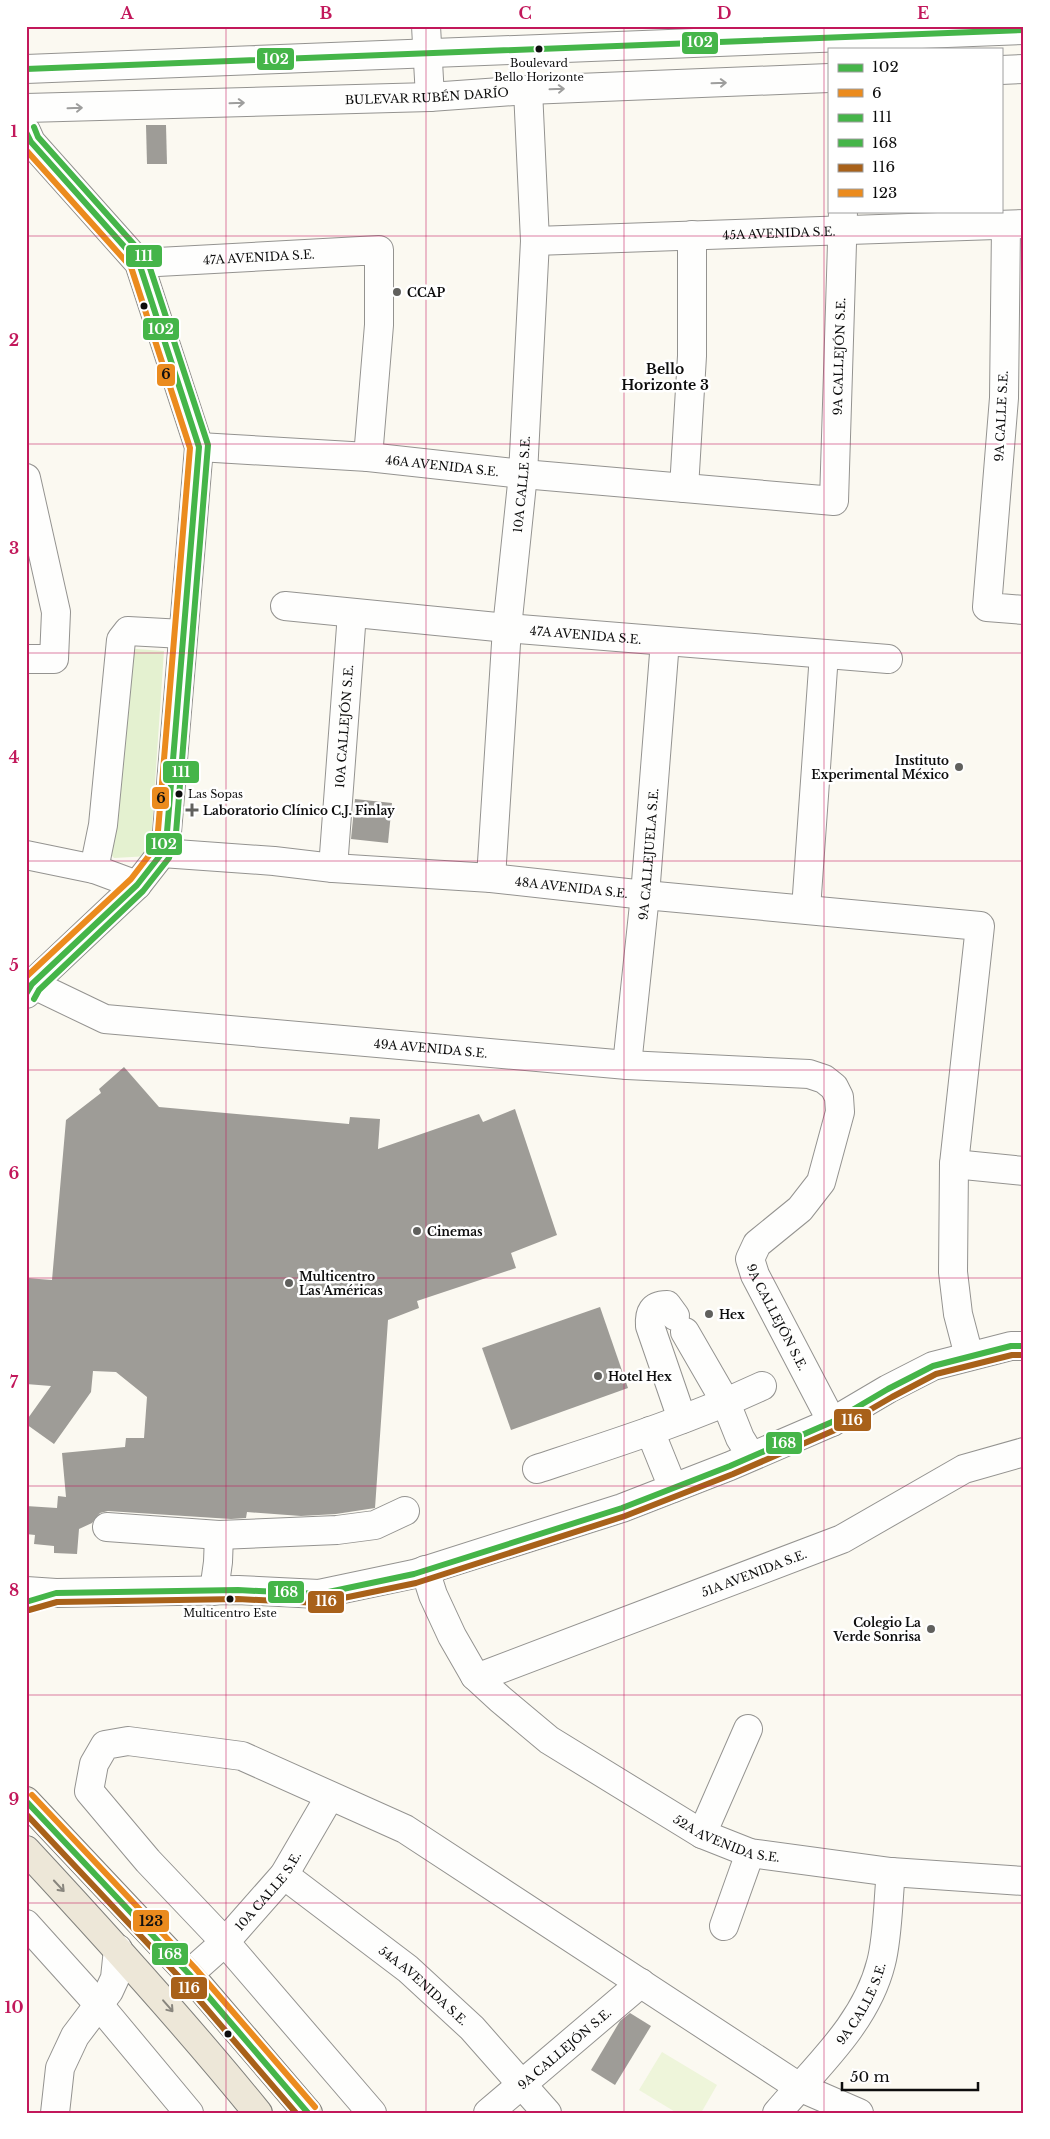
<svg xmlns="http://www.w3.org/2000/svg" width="1050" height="2139" viewBox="0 0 1050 2139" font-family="'Libre Baskerville',serif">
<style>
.green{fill:#e4f1d0}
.pitch{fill:#eef5da}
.building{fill:#9e9c97}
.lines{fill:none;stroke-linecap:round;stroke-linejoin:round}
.minor-casing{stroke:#949390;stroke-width:30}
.major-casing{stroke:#81817d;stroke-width:30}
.minor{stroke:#fefefd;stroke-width:28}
.major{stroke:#ede7d8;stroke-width:28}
.bus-1-casing{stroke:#fff;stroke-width:10}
.bus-2-casing{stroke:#fff;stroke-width:10}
.bus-3-casing{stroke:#fff;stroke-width:10}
.bus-4-casing{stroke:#fff;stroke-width:10}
.bus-5-casing{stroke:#fff;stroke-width:10}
.bus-6-casing{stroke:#fff;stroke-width:10}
.bus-1{stroke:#45b549;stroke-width:6}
.bus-2{stroke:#eb8b1e;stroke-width:6}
.bus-3{stroke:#45b549;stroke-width:6}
.bus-4{stroke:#45b549;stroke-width:6}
.bus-5{stroke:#a8611a;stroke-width:6}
.bus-6{stroke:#eb8b1e;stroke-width:6}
.oneway{stroke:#9e9e9d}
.oneway2{stroke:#88857d}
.grid{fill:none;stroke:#c2185b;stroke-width:1;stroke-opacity:0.55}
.bus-dot{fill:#0d0d0d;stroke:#fff;stroke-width:2}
.poi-dot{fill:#60605d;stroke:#fff;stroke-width:2}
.labels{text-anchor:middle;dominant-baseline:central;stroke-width:5;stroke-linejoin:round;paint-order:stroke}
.bus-label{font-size:11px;fill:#0d0d0d;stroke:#fff}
.street-label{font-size:12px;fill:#0d0d0d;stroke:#fff}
.poi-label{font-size:12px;font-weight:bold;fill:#0d0d0d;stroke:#fff;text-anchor:start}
.neighbourhood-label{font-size:14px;font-weight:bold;fill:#0d0d0d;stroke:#fff}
.line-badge{stroke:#fff;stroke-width:2}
.badge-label{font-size:14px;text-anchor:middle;font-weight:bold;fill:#fff}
.pale-badge-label{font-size:14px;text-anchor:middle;font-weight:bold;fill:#111}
.neatline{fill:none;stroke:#c2185b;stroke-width:2}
.grid-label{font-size:16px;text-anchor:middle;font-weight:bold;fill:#c2185b}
</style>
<rect width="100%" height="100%" fill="#fbf9f1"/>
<path class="green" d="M123,648L164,651L150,856L114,858L106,849Z"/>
<path class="pitch" d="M662,2052L717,2085L701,2113H677L639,2090Z"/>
<g class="building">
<path d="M146,125H166L167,164H147Z"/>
<path d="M355,799L392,803L388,843L351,839Z"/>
<path d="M124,1067L159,1107L349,1124L350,1117L380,1119L378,1149L479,1114L483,1122L515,1109L557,1235L511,1253L516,1268L417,1301L419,1308L388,1320L375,1508L336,1514L301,1516L247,1512L246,1518L231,1519L108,1511L100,1513L92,1523L79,1529L77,1554L54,1553V1546L34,1544L35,1535L26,1534V1506L57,1508L58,1496L66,1497L62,1453L125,1447L126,1438H144L147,1397L116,1372L93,1371L91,1392L54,1444L26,1424V1421L51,1386L26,1384V1278L52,1280L66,1120L101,1093L99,1089Z"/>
<path d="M600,1307L628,1388L511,1430L482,1348Z"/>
<path d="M630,2013L651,2026L615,2085L591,2070L620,2021Z"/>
</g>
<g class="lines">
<g class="minor-casing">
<g id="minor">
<path d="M426,26L430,97"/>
<path d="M26,69L1024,30"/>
<path d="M1001,70L1024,69"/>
<path id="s1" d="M26,108L430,97L528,90L829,78"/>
<path d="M26,131L31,142L139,263L199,447L167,832L162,853L137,885L32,984L26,994"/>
<path d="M1006,226L1004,398L987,607L1024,610"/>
<path id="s2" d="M535,241L1024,224"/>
<path id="s3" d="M139,263L379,250V325L368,457"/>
<path id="s4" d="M199,447L368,457L523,474L834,501L843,211"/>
<path d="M26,478L56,612L54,659H26"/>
<path d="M684,488L692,356V235"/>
<path id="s5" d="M285,606L507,628L888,659"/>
<path id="s6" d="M162,853L274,861L333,868L491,878L645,895L980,926L954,1164L953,1272L958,1314L969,1356"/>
<path d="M26,855L94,869L137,885"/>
<path id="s7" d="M333,868L352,613"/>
<path d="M94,869L103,825L121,640L128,631L183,634"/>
<path id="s8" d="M491,878L507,628L523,474L535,241L528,90"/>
<path d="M806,909L824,654"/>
<path id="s9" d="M32,984L105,1019L627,1065L809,1074L824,1079L834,1087L839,1097L840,1112L821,1182L800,1209L757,1244L750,1259L755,1275L832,1422"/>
<path id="s10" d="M627,1065L645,895L665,641"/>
<path d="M954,1164L1024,1171"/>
<path d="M675,1316L667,1305C652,1305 649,1313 650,1326L682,1419"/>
<path d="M685,1332L726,1403L740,1438L751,1456"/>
<path d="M650,1431L673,1488"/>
<path d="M537,1469C613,1444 689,1420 762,1386"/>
<path d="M107,1527L219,1535L337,1530L375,1525L405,1511"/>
<path id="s11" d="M425,1570L433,1595L452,1636L475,1676L500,1699L549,1740L702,1834L750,1853L891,1872L1024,1881"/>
<path d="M26,1591L56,1593L238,1590L319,1594L414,1574L622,1508L730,1466L832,1422L888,1389L933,1366L1011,1346H1024"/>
<path d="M214,1591L218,1562L219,1535"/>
<path id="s12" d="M475,1676L479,1677L842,1539L964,1469L1024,1452"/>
<path d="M702,1834L748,1729"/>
<path id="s13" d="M284,1875L408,1969L472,2028L547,2113"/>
<path d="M26,1924L99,2005L189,2113"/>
<path d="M724,1926L750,1853"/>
<path id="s14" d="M189,1974L225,1942L284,1875L330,1796"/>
<path d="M55,2113L60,2068L75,2036L109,1991L115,1978L118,1949"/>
<path d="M372,2113L225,1942L148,1861L89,1791L94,1764L105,1745L128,1741L242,1756L405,1829L799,2087L859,2113"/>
<path id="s15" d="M488,2113L641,1983"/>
<path id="s16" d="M777,2113C816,2067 866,2023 881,1963C888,1937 888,1899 891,1872"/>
</g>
</g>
<g class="major-casing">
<g id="major">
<path d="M26,1801L189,1974L308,2113"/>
<path d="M26,1850C106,1936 184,2022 258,2113"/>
</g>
</g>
<use href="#minor" class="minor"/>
<use href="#major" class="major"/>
<g class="bus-1-casing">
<g id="bus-1">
<path d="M26,69L1024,30"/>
<path d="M26,132L31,142L139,263L199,447L167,832L162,853L137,885L32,984L26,994"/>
</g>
</g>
<g class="bus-2-casing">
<path id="bus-2" d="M26,150L131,267L190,448L158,831L154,849L131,879L26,977"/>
</g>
<g class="bus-3-casing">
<path id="bus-3" d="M34,999L39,990L143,891L169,858L176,833L208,445L147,259L38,137L34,127"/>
</g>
<g class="bus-4-casing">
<g id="bus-4">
<path d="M26,1602L56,1593L238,1590L319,1594L414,1574L622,1508L730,1466L832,1422L888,1389L933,1366L1011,1346H1024"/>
<path d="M26,1801L189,1974L308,2113"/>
</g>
</g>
<g class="bus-5-casing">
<g id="bus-5">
<path d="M29,1610L57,1602L238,1599L319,1603L416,1583L625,1516L733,1474L835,1430L892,1397L936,1374L1012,1355H1024"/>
<path d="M26,1814L182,1980L296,2113"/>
</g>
</g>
<g class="bus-6-casing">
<path id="bus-6" d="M32,1795L195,1968L315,2107"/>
</g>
<use href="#bus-1" class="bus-1"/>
<use href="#bus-2" class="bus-2"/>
<use href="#bus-3" class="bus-3"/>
<use href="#bus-4" class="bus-4"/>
<use href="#bus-5" class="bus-5"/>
<use href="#bus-6" class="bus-6"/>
</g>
<defs><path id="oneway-shaft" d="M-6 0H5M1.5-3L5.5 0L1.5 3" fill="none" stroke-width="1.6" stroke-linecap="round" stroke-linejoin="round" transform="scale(1.25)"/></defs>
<g class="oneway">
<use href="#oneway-shaft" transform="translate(719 83) rotate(-2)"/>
<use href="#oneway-shaft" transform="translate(557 89) rotate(-2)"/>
<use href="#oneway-shaft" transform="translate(237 103) rotate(-2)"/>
<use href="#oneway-shaft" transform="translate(75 108) rotate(-2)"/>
</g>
<g class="oneway2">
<use href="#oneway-shaft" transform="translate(59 1886) rotate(47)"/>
<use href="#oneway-shaft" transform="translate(168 2006) rotate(49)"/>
</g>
<path class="grid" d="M226,26V2113M426,26V2113M624,26V2113M824,26V2113M26,236H1024M26,444H1024M26,653H1024M26,861H1024M26,1070H1024M26,1278H1024M26,1486H1024M26,1695H1024M26,1903H1024"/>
<g class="bus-dot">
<circle cx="539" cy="49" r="4.5"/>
<circle cx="144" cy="306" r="4.5"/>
<circle cx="179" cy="794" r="4.5"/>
<circle cx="230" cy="1599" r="4.5"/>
<circle cx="228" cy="2034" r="4.5"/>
</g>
<g class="poi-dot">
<circle cx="397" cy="292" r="5"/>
<circle cx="959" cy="767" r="5"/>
<path d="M189.5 802.5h5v5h5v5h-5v5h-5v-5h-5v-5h5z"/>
<circle cx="417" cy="1231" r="5"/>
<circle cx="289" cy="1283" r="5"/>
<circle cx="709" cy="1314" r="5"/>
<circle cx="598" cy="1376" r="5"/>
<circle cx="931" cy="1629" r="5"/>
</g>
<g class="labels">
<g class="bus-label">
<text x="539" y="63">Boulevard<tspan x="539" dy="14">Bello Horizonte</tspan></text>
<text x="188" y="794" text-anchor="start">Las Sopas</text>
<text x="230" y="1613">Multicentro Este</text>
</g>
<g class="street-label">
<text stroke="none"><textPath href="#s1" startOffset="401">BULEVAR RUBÉN DARÍO</textPath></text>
<text stroke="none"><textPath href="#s2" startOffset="244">45A AVENIDA S.E.</textPath></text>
<text stroke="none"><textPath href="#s3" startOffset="120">47A AVENIDA S.E.</textPath></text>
<text stroke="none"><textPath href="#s4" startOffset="782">9A CALLEJÓN S.E.</textPath></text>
<text transform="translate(1001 416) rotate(-87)">9A CALLE S.E.</text>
<text stroke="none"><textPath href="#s4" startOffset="244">46A AVENIDA S.E.</textPath></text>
<text stroke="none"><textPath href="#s8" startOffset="395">10A CALLE S.E.</textPath></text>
<text stroke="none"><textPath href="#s5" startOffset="302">47A AVENIDA S.E.</textPath></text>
<text stroke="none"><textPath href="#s7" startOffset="142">10A CALLEJÓN S.E.</textPath></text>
<text stroke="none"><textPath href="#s10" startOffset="212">9A CALLEJUELA S.E.</textPath></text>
<text stroke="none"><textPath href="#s6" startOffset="411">48A AVENIDA S.E.</textPath></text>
<text stroke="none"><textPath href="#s9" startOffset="408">49A AVENIDA S.E.</textPath></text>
<text stroke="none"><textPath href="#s9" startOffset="1085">9A CALLEJÓN S.E.</textPath></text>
<text stroke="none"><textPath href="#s12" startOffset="298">51A AVENIDA S.E.</textPath></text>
<text stroke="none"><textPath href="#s11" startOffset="420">52A AVENIDA S.E.</textPath></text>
<text stroke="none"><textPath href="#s14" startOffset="115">10A CALLE S.E.</textPath></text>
<text stroke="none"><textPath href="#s13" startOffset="178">54A AVENIDA S.E.</textPath></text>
<text stroke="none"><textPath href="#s16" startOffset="139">9A CALLE S.E.</textPath></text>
<text stroke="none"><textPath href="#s15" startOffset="100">9A CALLEJÓN S.E.</textPath></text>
</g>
<g class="poi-label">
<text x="407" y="292">CCAP</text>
<text x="949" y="760" text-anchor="end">Instituto<tspan x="949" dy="14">Experimental México</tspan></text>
<text x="203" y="810">Laboratorio Clínico C.J. Finlay</text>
<text x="427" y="1231">Cinemas</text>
<text x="299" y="1276">Multicentro<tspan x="299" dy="14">Las Américas</tspan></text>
<text x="719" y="1314">Hex</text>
<text x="608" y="1376">Hotel Hex</text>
<text x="921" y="1622" text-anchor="end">Colegio La<tspan x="921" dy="14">Verde Sonrisa</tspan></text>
</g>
<g class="neighbourhood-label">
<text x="665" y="369">Bello<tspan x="665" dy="16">Horizonte 3</tspan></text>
</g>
</g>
<g class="line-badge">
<rect x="681" y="31" width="38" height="24" rx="5" fill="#45b549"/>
<rect x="256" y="47" width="39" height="24" rx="5" fill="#45b549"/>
<rect x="125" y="244" width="38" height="24" rx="5" fill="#45b549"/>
<rect x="142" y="317" width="38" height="24" rx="5" fill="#45b549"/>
<rect x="156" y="363" width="20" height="24" rx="5" fill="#eb8b1e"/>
<rect x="162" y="760" width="38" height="24" rx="5" fill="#45b549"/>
<rect x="151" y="786" width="19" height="24" rx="5" fill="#eb8b1e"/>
<rect x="145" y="832" width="38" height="24" rx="5" fill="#45b549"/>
<rect x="833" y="1408" width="39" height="24" rx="5" fill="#a8611a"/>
<rect x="765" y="1431" width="38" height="24" rx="5" fill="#45b549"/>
<rect x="267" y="1580" width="38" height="24" rx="5" fill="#45b549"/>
<rect x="307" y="1590" width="38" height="24" rx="5" fill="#a8611a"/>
<rect x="132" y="1909" width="38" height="24" rx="5" fill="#eb8b1e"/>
<rect x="151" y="1942" width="38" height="24" rx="5" fill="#45b549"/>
<rect x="170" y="1976" width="38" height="24" rx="5" fill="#a8611a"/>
</g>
<g class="badge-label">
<text x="700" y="47">102</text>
<text x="276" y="64">102</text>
<text x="144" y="261">111</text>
<text x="161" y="334">102</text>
<text x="181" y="777">111</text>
<text x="164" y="849">102</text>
<text x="852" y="1425">116</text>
<text x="784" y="1448">168</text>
<text x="286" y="1597">168</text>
<text x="326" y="1606">116</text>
<text x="170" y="1959">168</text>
<text x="189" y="1993">116</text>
</g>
<g class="pale-badge-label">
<text x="166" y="379">6</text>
<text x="161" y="803">6</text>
<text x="151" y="1926">123</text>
</g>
<rect width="1050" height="2139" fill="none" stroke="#ffffff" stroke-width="55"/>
<rect x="828" y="48" width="175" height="165" fill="#ffffff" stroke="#9e9e9e"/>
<rect x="838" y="64" width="25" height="8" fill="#45b549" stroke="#9e9e9e"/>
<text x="872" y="72" font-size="15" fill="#0d0d0d">102</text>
<rect x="838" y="89" width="25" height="8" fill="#eb8b1e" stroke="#9e9e9e"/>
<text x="872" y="98" font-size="15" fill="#0d0d0d">6</text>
<rect x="838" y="114" width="25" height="8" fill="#45b549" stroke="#9e9e9e"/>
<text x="872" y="122" font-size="15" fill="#0d0d0d">111</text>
<rect x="838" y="139" width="25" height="8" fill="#45b549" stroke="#9e9e9e"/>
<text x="872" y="148" font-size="15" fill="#0d0d0d">168</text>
<rect x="838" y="164" width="25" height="8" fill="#a8611a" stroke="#9e9e9e"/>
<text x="872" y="172" font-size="15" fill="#0d0d0d">116</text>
<rect x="838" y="189" width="25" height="8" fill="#eb8b1e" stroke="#9e9e9e"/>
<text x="872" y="198" font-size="15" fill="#0d0d0d">123</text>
<path d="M842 2082v8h136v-8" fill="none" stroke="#0d0d0d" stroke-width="2.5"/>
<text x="850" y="2082" font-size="15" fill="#0d0d0d" stroke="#ffffff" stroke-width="4" paint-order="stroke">50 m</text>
<rect x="28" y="28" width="994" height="2084" class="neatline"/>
<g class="grid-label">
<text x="127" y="19">A</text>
<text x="326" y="19">B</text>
<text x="525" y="19">C</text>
<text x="724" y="19">D</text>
<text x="923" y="19">E</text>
<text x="14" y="137">1</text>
<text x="14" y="346">2</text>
<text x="14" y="554">3</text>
<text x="14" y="763">4</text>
<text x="14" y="971">5</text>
<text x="14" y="1179">6</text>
<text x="14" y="1388">7</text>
<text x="14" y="1596">8</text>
<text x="14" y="1805">9</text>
<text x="14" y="2013">10</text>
</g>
</svg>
